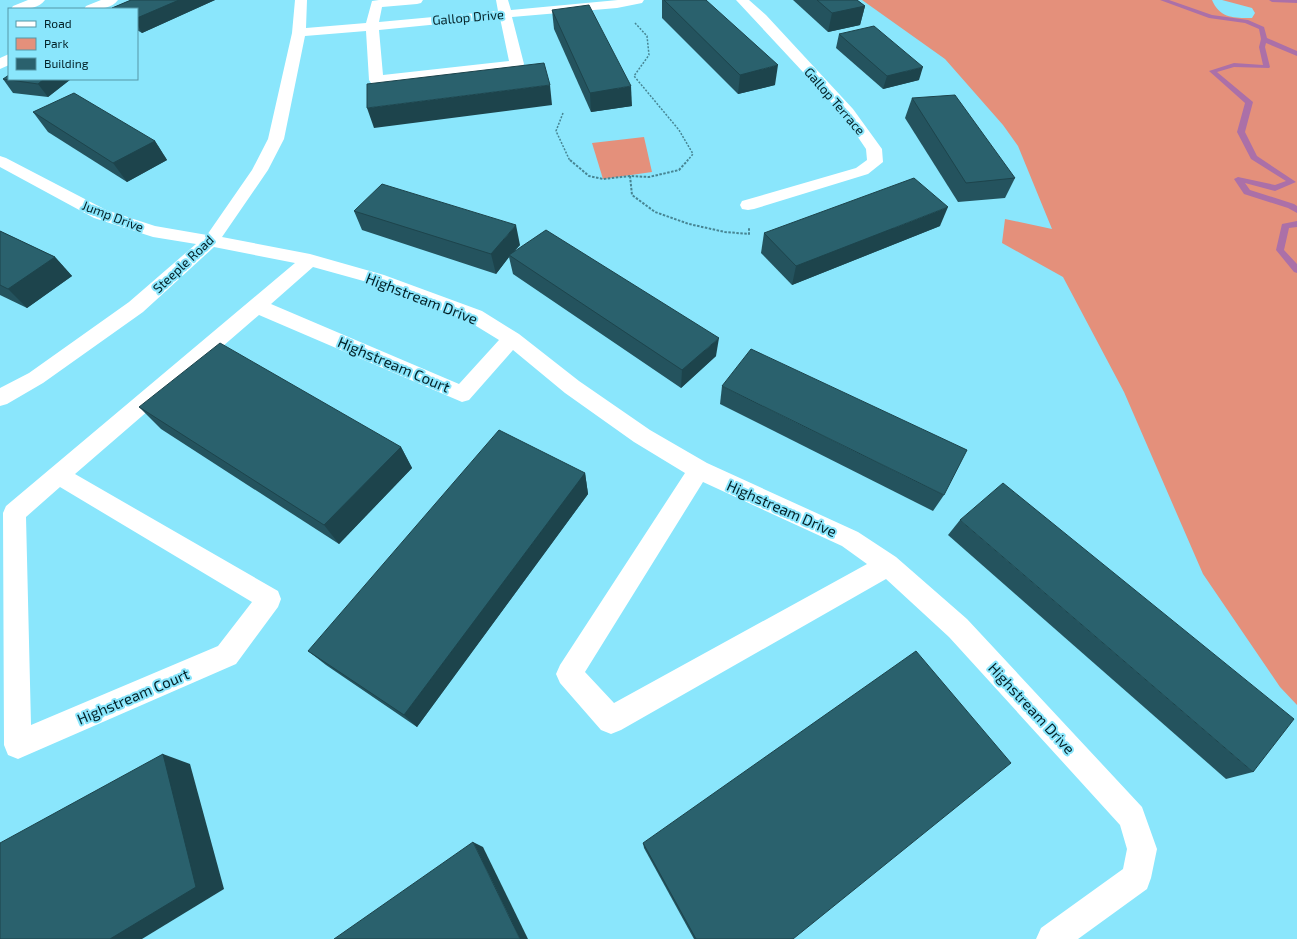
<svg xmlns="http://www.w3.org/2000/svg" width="1297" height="939" viewBox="0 0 1297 939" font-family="'Exo 2',sans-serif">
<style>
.green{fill:#e4907b}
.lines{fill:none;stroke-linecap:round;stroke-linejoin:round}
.stream{fill:#ab70a8;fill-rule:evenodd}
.path-far1{stroke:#478593;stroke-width:1.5;stroke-dasharray:2 1.5;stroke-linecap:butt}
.path{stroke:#478593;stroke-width:2;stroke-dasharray:2.5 1.5;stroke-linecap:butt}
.minor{fill:#fff;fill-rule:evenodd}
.wall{fill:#24535e}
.shaded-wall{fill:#1d444c}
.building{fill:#2a616d;stroke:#1d444c}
.labels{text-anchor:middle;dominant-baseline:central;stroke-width:4;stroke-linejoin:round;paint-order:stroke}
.far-street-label{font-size:13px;fill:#032127;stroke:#8ae6fc}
.street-label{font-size:15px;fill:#032127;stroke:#8ae6fc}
</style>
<rect width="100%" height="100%" fill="#8ae6fc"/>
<g class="green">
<path d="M862,0H1212C1220,19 1235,18 1252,18L1255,13L1252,8L1222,0H1297V705L1280,687L1203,574L1124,392L1063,277L1002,243L1005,219L1052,229L1018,146L1003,125L945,59Z"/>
<path d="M644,137L652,172L603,179L592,143Z"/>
</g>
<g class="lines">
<g class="stream">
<path d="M1160,0H1169L1212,15L1248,20L1264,27L1267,38L1297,51V56L1266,43L1265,47L1270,67L1269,68L1234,67L1217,72L1253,102L1245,132L1257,156L1296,182L1275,191L1245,183L1250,190L1294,204L1297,206V213L1288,208L1244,194L1234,179L1238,177L1275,185L1286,181L1251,159L1237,132L1245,103L1209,71L1234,63L1263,65L1259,47L1261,39L1259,29L1245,23L1209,18Z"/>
<path d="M1269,0H1297V3L1272,2Z"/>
<path d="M1297,221V227L1289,228L1284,250L1297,264V273L1294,272L1276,250L1282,224Z"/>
</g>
<g class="path-far1">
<path d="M635,23L647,36L649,55L634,76L679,130L693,154L687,161"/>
<path d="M563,113L556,131L570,161"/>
</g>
<g class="path">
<path d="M570,160L589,176L603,179L630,176L649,177L679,170L688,160"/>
<path d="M630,176L632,195L655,212L689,224L725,232L749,234V228"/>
</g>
<g class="minor">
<path d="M28,0H45C38,10 22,9 11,9L13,6Z"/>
<path d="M101,0H118C111,10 95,9 84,9L86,6Z"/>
<path d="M295,0H307L306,28L366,23L372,1L379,0H423L421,3L417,4L382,7L379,22L498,11L496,0H508L511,10L618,0H644L642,3L617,8L512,17L524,64L522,67L376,84L371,83L369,80L366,31L305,36L284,139L268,170L222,237L310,254L384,275L482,311L519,334L579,381L650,430L707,463L858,532L896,557L967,619L1142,807L1157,849L1151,878L1147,889L1078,939H1036L1041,928L1123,869L1127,849L1120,825L949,637L886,579L621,730L611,734L601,730L560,683L556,674L560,665L685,473L634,442L565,393L513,350L469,400L462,402L259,315L75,474L278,591L281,599L278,607L236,664L18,759L8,755L4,745L3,513L6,506L295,263L214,247L143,312L43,383L7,404L0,406V388L29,373L129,302L196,244L153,237L94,218L0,167V156L6,158L106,210L155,226L207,235L252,170L268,139L292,33ZM500,18L509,61L383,75L379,30ZM313,267L378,285L468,321L499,340L459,384L271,304ZM703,482L842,546L867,564L614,703L585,672ZM60,487L252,602L218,646L31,725L26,517Z"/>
<path d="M736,0H749L766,15L853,109L882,149L883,162L868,174L754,209L748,210L742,209L740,205L742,201L856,168L867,160L866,149L843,115Z"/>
<path d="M9,54V65L0,69V58Z"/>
</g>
</g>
<g class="wall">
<path d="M131,0H215L142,33L137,30V9H112V8Z"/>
<path d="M662,0H706L775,85L738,94L662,18Z"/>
<path d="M793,0H857L865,6L860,25L828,32Z"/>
<path d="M552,10L632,106L591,112L554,29Z"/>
<path d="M839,34L919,80L883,89L836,48Z"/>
<path d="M3,79H71L48,97L13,93Z"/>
<path d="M912,98L1015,178L1005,198L958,202L905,118Z"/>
<path d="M33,112L155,141L167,160L127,182L48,132Z"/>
<path d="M354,211L520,245L514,251L716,356L681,388L513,274L509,257L496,274L362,230Z"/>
<path d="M940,226L792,285L761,253L764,233Z"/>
<path d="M0,231L55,257L72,276L27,308L0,295Z"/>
<path d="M722,386L944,495L933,511L720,404Z"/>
<path d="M139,407L401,447L412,468L339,544L161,429Z"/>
<path d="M585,473L588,494L417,727L326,665L308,651Z"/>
<path d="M960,520L1253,772L1226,779L948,535Z"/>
<path d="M643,843L793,939H694L644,848Z"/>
</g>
<g class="shaded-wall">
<path d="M179,0H215L142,33L137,24V18Z"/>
<path d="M865,6L860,25L828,32L832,13Z"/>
<path d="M778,65L775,85L738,94L740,75Z"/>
<path d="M923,67L919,80L883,89L887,76Z"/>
<path d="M44,79H71L48,97L38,84Z"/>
<path d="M550,85L552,105L374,128L367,108Z"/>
<path d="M631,86L632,106L591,112L590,93Z"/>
<path d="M155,141L167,160L127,182L113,163Z"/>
<path d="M948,207L940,226L792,285L796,266Z"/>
<path d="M516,225L520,245L510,256L509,255V257L496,274L491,254Z"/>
<path d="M55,257L72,276L27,308L8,289Z"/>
<path d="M719,338L716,356L681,388L682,370Z"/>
<path d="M401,447L412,468L339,544L324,525Z"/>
<path d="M585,473L588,494L417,727L404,715Z"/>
<path d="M163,754L190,764L224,889L142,939H110Z"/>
<path d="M473,842L483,847L528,939H520Z"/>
</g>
<g class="building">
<path d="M131,0H179L137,18V9H114L112,8Z"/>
<path d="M664,0H706L778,65L740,75Z"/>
<path d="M817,0H857L865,6L832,13Z"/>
<path d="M589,5L631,86L590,93L552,10Z"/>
<path d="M874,26L923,67L887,76L839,34Z"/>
<path d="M544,63L550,85L367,108V84Z"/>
<path d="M9,75V79H44L38,84L3,79Z"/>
<path d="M74,93L155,141L113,163L33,112Z"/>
<path d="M955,95L1015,178L966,183L912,98Z"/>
<path d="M914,178L948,207L796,266L764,233Z"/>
<path d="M382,184L516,225L491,254L354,211Z"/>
<path d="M546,230L719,338L682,370L509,255Z"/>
<path d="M0,231L55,257L8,289L0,285Z"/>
<path d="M220,343L401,447L324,525L139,407Z"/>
<path d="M751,349L967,450L944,495L722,386Z"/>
<path d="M499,430L585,473L404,715L308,651Z"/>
<path d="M1003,483L1294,719L1253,772L960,520Z"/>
<path d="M916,651L1011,763L793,939H696L643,843Z"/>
<path d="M163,754L196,887L110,939H0V843Z"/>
<path d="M473,842L520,939H334Z"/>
</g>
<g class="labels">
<g class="far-street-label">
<text transform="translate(468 17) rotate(-5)">Gallop Drive</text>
<text transform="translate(835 101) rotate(49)">Gallop Terrace</text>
<text transform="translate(113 216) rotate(21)">Jump Drive</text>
<text transform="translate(183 264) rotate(-43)">Steeple Road</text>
</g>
<g class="street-label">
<text transform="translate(422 298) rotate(21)">Highstream Drive</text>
<text transform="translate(394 364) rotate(23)">Highstream Court</text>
<text transform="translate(782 508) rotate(24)">Highstream Drive</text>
<text transform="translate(133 696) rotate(-23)">Highstream Court</text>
<text transform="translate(1032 708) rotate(47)">Highstream Drive</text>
</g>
</g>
<rect x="8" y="8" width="130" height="72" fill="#8ae6fc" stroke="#5497a7"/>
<rect x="16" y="21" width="20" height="6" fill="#ffffff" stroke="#5497a7"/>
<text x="44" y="28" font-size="12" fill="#032127">Road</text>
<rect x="16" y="38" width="20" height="12" fill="#e4907b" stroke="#5497a7"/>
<text x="44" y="48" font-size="12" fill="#032127">Park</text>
<rect x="16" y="58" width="20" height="12" fill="#2a616d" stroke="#5497a7"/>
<text x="44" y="68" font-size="12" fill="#032127">Building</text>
</svg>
